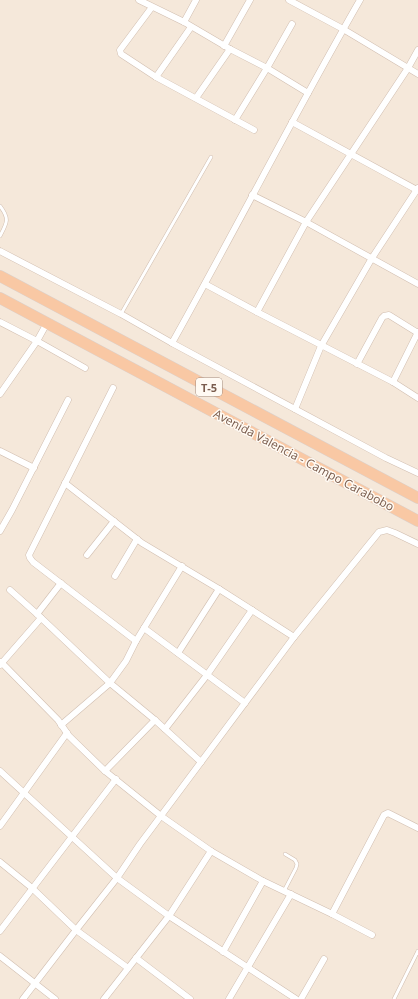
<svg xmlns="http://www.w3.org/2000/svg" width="418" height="999" viewBox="0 0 418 999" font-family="'Open Sans',sans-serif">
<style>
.residential{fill:#f5e8da}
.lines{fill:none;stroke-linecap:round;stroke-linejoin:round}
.service-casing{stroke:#d1beb0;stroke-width:4}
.minor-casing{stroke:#d1beb0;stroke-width:7}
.trunk-casing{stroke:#dad1cd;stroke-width:12}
.service{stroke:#fff;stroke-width:3}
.minor{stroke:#fff;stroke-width:6}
.trunk{stroke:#f9c8a4;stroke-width:11}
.labels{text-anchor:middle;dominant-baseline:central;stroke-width:3;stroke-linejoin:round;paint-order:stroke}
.shield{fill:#fffaf3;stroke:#a28b7f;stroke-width:1}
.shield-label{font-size:11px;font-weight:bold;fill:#7a5c4d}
.street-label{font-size:12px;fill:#7a5c4d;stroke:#fffaf3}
</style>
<rect width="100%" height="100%" fill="#fdf6ec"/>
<rect class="residential" x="0" y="0" width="418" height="999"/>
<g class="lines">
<g class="service-casing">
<g id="service">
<path d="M0,206C10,219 7,223 0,236"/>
<path d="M121,314L211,157"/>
<path d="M284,891L296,868L297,864L295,860L285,854"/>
<path d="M394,999L418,951"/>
</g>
</g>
<g class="minor-casing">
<g id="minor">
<path d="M139,0L184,22L230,49L267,68L308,93"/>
<path d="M289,0L343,29L418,74"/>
<path d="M152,7L120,50L121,54L156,77L254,130"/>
<path d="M184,22L196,0"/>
<path d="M224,46L250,0"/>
<path d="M156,77L191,27"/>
<path d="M196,98L230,49"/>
<path d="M235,120L267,68L292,24"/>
<path d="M292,122L417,190"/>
<path d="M252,195L306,222L418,284"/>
<path d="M0,251L121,314L172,343L386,458L418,473"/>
<path d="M205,284L257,312L393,382L418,398"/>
<path d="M257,312L306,222L408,68L418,50"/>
<path d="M0,322L37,341L85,368"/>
<path d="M172,343C236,229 295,113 360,0"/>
<path d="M357,364L382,318L384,316L389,315L418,333"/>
<path d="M393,382L418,332"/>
<path d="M113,388L29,555L30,558L33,562L136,641"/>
<path d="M0,394L37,341L47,323"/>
<path d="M295,409L321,346L372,258L418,188"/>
<path d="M0,451L34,468"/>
<path d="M65,483L142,543L219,589L294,637"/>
<path d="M0,531L12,510L68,400"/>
<path d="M87,555L114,521"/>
<path d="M115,576L137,539"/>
<path d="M61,583L37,614L110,683L155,720L201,762"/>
<path d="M10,590L37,614"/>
<path d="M144,628L245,703"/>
<path d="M178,653L219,589"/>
<path d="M1,662L58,720L69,736L105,771L161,816L211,851L263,881L332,914L372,935"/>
<path d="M0,665L41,618"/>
<path d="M61,725L110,683L126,661L136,641L182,566"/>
<path d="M165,729L207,675L252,610"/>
<path d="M0,771L117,878L169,916L296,999"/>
<path d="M105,771L155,720"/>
<path d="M0,826L67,733"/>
<path d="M0,862L32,888L76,930L128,968"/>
<path d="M332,914L384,815L388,813L418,828"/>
<path d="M0,931L116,779"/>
<path d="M223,952L263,881"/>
<path d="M0,956L55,999"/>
<path d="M136,958L190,999"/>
<path d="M23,999L76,930L117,878L140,844L294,637L379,532L387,530L395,533L418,544"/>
<path d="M104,999L169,916L211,851"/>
<path d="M229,999L291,894"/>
<path d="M301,999L324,959"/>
</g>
</g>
<g class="trunk-casing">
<g id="trunk">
<path d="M0,276L418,498"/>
<path d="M0,298L418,521"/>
</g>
</g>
<use href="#service" class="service"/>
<use href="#minor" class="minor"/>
<use href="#trunk" class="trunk"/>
</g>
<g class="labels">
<rect class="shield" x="196" y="378" width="26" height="18" rx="3"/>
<g class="shield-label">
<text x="209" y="387">T-5</text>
</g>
<g class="street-label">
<text transform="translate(304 460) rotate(28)">Avenida Valencia - Campo Carabobo</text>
</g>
</g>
</svg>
